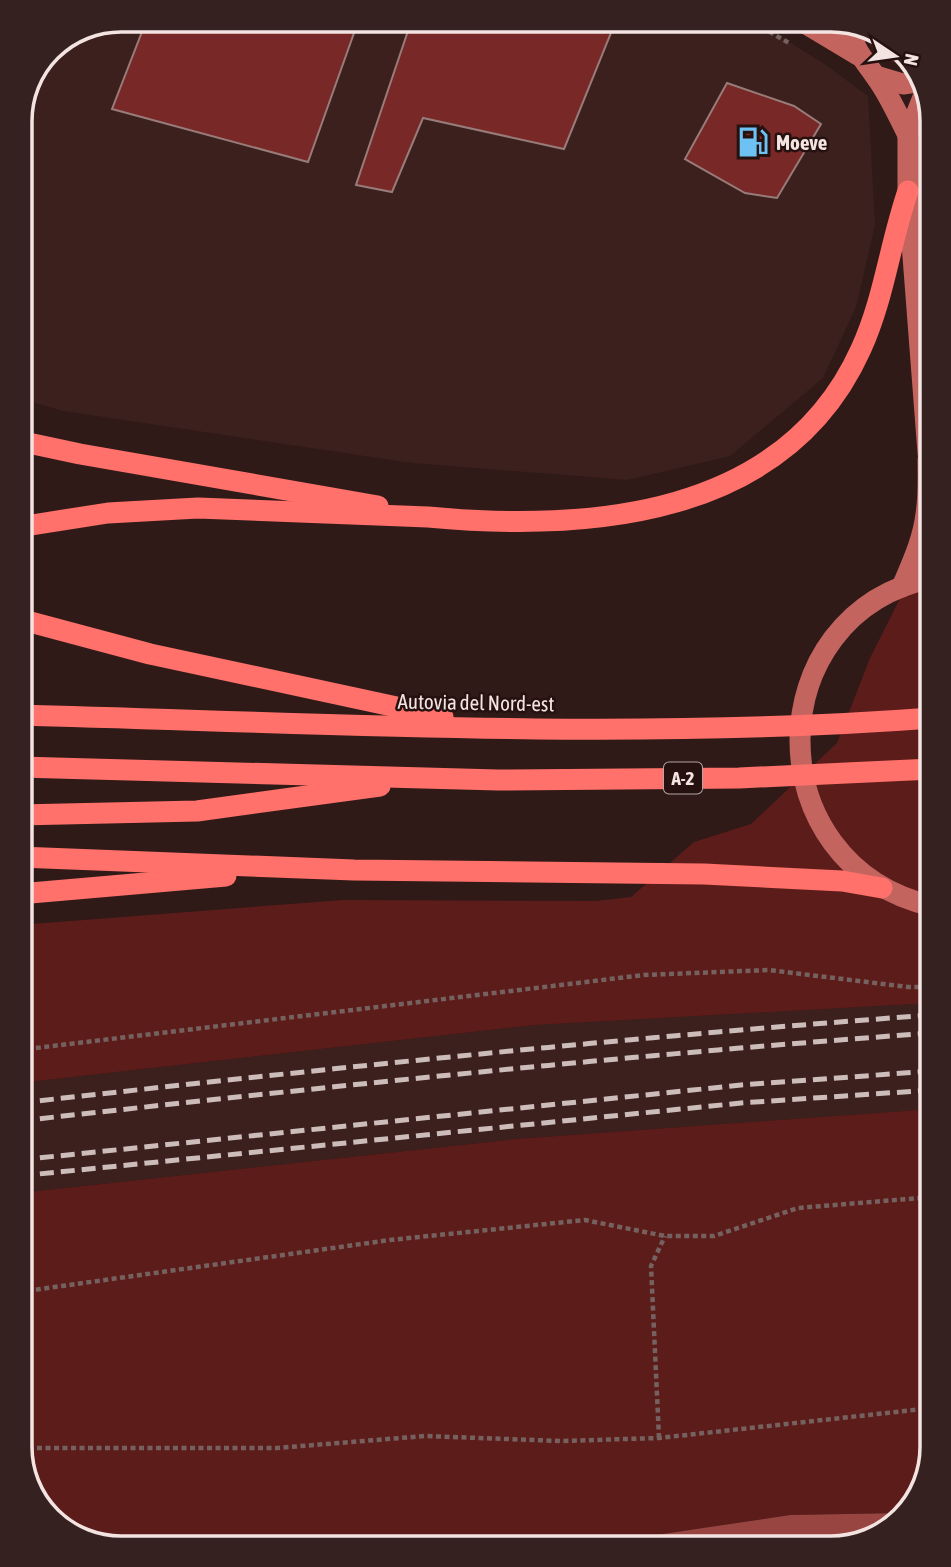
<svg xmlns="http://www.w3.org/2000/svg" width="951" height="1567" viewBox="0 0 951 1567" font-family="'Asap Condensed',sans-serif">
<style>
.built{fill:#3c201e}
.green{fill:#5c1c1a}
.water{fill:#984541}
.building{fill:#782826;stroke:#977c79;stroke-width:2}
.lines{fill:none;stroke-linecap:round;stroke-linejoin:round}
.path{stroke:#756260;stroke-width:4.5;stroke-dasharray:5 3.5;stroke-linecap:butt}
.major{stroke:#c3645f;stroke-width:21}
.highway{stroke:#ff716a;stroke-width:21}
.rail{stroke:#ccbcba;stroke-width:5;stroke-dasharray:14 7;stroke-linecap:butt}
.labels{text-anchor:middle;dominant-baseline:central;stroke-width:5;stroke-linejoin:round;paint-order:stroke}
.shield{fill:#25110f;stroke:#b5a5a3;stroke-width:2}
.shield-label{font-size:19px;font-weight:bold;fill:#f3e4e2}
.poi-label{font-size:21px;font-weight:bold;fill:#f3e4e2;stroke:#25110f;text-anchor:start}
.street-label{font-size:21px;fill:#f3e4e2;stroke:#25110f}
.rim{fill:none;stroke:#f3e4e2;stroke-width:3.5}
</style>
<rect width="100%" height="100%" fill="#2f1a18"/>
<g class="built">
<path d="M120,19H752L823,63L868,96L875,225L856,307L823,378L730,456L627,480L412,463L63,411L19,398V114L49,49Z"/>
<path d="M932,1003V1109L516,1139L19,1193V1083L535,1025Z"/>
</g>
<g class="green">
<path d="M866,29L887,36L910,62C887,67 869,52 866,29Z"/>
<path d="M932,535V1003L535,1025L19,1083V925L343,900L596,901L631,897L694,842L751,824L837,743L870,658Z"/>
<path d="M932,1109V1447L918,1498L901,1513L790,1515L656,1535L496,1541L259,1543L235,1548H114L65,1531L30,1492L19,1447V1193L516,1139Z"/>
</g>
<path class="water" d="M901,1513L876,1537L831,1548H235L259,1543L496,1541L656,1535L790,1515Z"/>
<g class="building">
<path d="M147,19H359L308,162L112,109Z"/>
<path d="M412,19H599L613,28L564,149L423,118L392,192L356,185Z"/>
<path d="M727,83L794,106L821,124L777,198L745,193L685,159Z"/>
</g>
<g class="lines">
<g class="path">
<path d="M747,19L789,43"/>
<path d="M19,1050L644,975L769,970L908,987H932"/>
<path d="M19,1292L390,1240L585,1220L665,1236H714L798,1208L932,1197"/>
<path d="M659,1438L651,1266L665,1236"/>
<path d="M20,1448H277L425,1436L561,1441L659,1438L932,1408"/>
</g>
<g class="major">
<path d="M798,19L858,55"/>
<path d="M851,24C851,48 864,59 876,77C889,94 898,116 908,135"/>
<path d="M876,76L903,84L923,81"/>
<path d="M925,92L908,135V191L928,453L932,473"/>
<path d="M902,587C912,563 923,540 926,514C929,496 928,477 928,459"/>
<path d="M932,906C755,865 757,614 932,578"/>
</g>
<g class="highway">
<path d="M19,441L80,454L378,506"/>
<path d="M19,527L108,513L198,508L428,517C589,532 785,518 861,349C884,299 890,243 908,191"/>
<path d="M19,619L150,654L443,717"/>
<path d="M19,715C323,723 628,741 932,718"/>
<path d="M19,767L498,780L739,778L932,769"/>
<path d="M19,815L197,811L380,786"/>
<path d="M19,857L354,870L704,874L842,881L882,888"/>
<path d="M19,894L226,876"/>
</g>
<g class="rail">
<path d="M19,1103C323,1069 627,1037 932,1015"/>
<path d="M19,1121C323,1087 627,1055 932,1033"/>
<path d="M19,1160L741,1085L932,1071"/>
<path d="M19,1176L741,1103L932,1090"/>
</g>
</g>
<defs>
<g id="fuel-bare" transform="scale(2.415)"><path d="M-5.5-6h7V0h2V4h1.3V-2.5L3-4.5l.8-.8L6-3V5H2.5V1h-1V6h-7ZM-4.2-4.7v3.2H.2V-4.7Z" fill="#6dc2f3" stroke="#25110f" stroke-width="2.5" paint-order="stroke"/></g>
</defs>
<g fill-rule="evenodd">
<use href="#fuel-bare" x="753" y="142"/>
</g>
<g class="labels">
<rect class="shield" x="664" y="762.5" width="38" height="31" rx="5"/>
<g class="shield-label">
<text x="683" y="778">A-2</text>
</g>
<g class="poi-label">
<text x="776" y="142">Moeve</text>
</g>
<g class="street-label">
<text transform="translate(476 702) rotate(1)">Autovia del Nord-est</text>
</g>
</g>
<path d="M0 0H951V1567H0ZM121 32H831A89 89 0 0 1 920 121V1447A89 89 0 0 1 831 1536H121A89 89 0 0 1 32 1447V121A89 89 0 0 1 121 32Z" fill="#352220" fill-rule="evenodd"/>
<path class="rim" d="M121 32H831A89 89 0 0 1 920 121V1447A89 89 0 0 1 831 1536H121A89 89 0 0 1 32 1447V121A89 89 0 0 1 121 32Z"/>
<g transform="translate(895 56) rotate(103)" stroke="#25110f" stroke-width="5" paint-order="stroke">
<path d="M0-5L12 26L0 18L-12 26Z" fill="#f3e4e2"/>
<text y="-10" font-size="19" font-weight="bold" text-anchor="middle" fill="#f3e4e2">N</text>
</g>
</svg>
